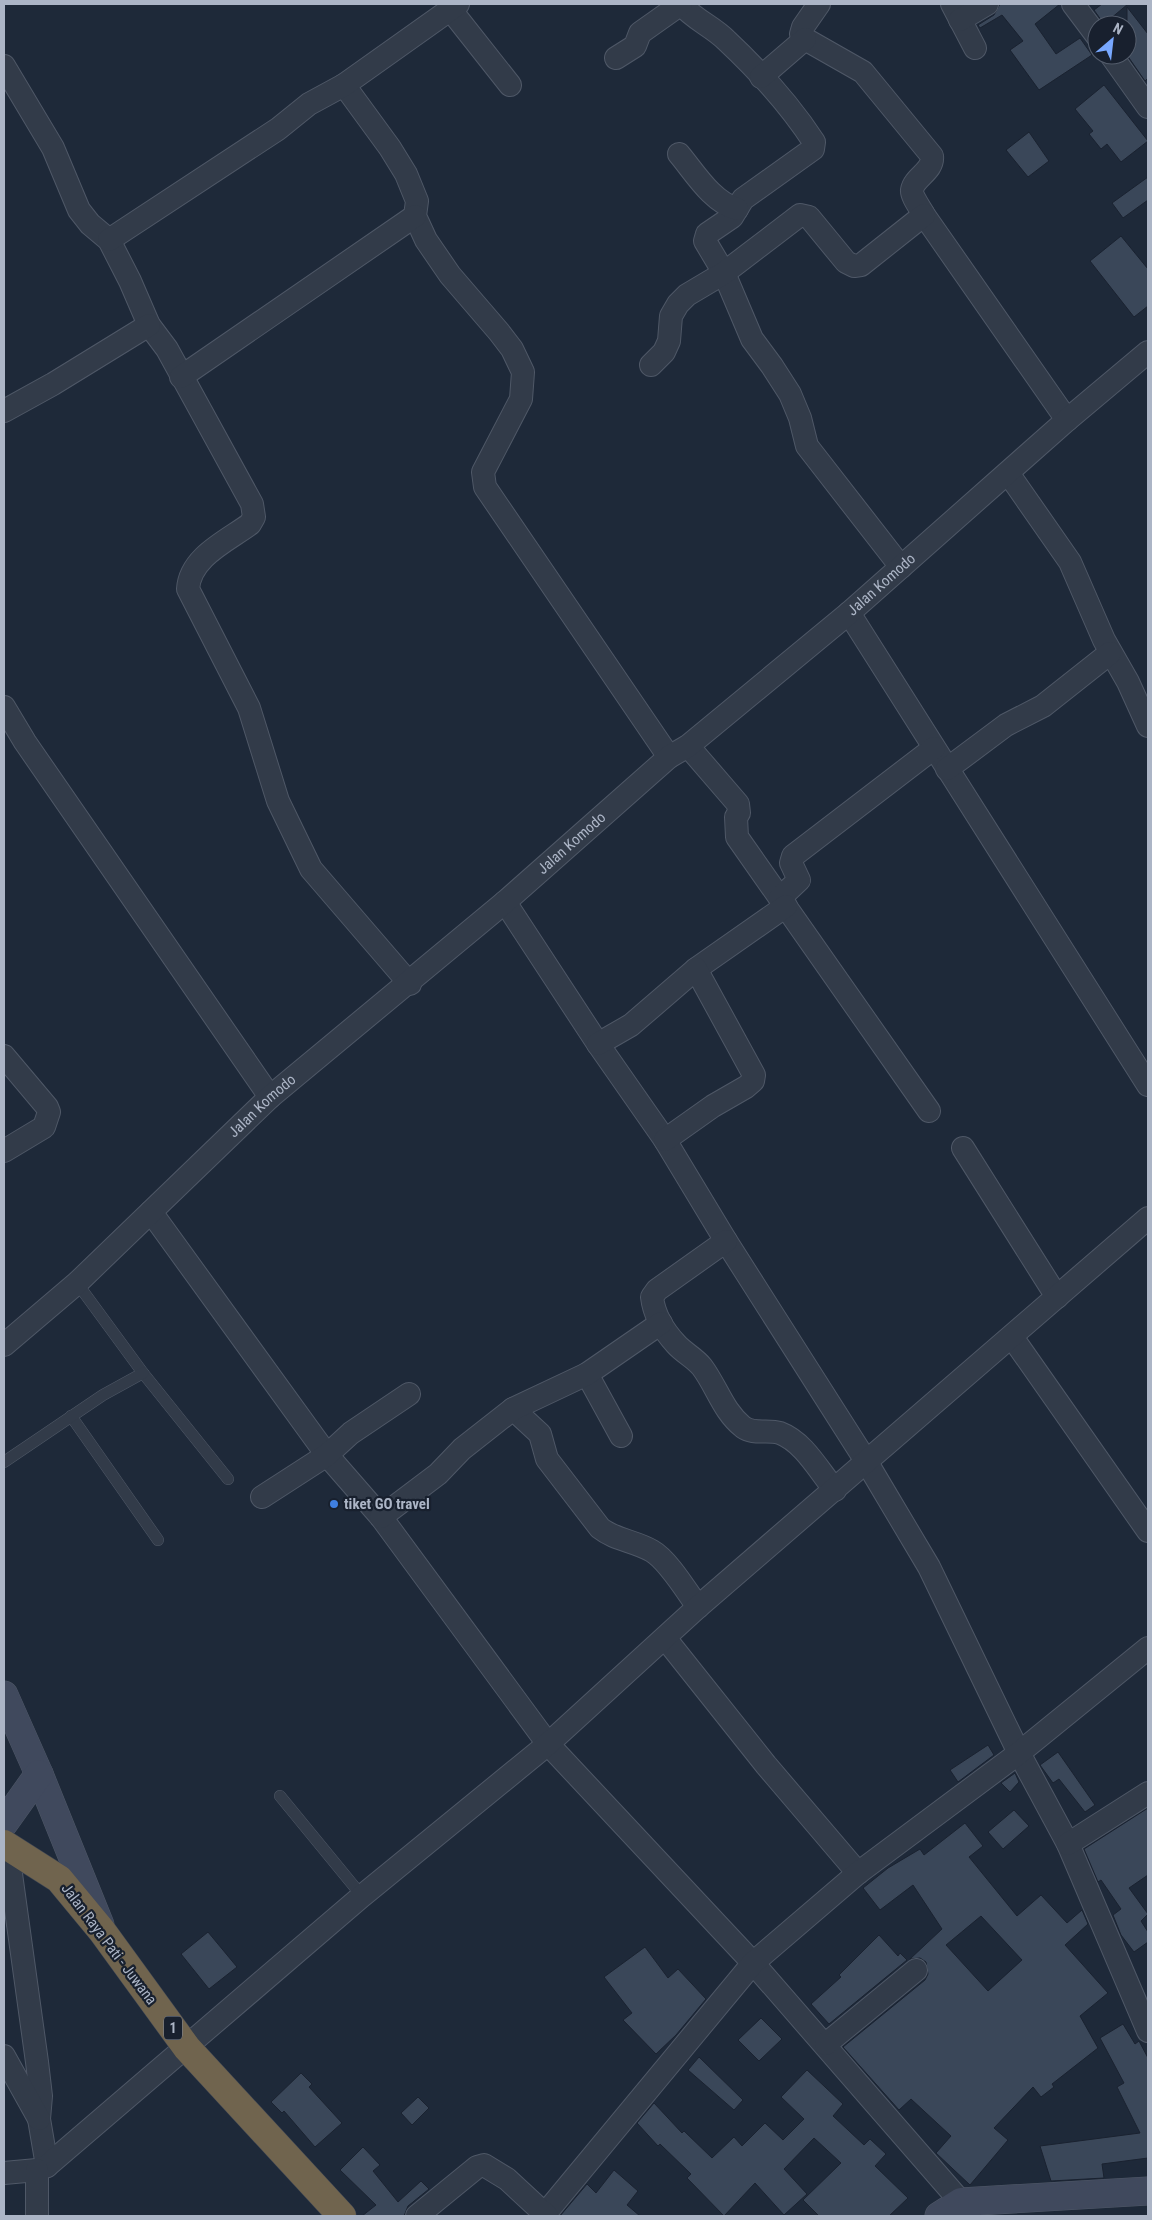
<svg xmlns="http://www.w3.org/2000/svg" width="1152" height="2220" viewBox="0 0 1152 2220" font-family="'Roboto Condensed',sans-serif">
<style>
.building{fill:#3a4759;stroke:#1a2230;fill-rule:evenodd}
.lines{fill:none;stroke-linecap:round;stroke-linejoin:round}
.lane-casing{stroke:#4f5867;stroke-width:12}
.street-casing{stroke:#4f5867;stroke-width:24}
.secondary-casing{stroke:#4f5867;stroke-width:29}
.highway-casing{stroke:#3d4554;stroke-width:29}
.lane{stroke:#323b49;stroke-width:11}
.street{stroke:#323b49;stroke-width:22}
.secondary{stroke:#40495d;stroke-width:28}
.highway{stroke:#70644e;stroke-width:28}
.shop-dot{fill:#3f7fe0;stroke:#18202e;stroke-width:2}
.labels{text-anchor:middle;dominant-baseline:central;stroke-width:4.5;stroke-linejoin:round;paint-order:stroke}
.shield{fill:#18202e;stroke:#808898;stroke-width:1}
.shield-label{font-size:14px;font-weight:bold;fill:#acb5c6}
.street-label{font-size:15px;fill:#acb5c6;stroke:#18202e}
.poi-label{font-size:15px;font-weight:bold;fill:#acb5c6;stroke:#18202e;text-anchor:start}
</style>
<rect width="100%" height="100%" fill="#1e2939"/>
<g class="building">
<path d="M1000,4H1060L1035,24L1056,54L1080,38L1092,55L1039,90L1010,50L1023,41L1002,15L980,28L978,25L994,15Z"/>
<path d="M1102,4H1128L1104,24L1094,10Z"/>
<path d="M1127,7L1148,34V78L1145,81L1127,55Z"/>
<path d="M1104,85L1148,141L1121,162L1107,144L1101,149L1089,134L1093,131L1075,109Z"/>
<path d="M1029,132L1049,161L1028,177L1006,150Z"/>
<path d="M1148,177V200L1123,218L1112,203Z"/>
<path d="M1121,236L1148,269V306L1134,317L1090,261Z"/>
<path d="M988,1745L994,1755L958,1782L950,1770Z"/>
<path d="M1058,1752L1095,1805L1085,1812L1059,1779L1053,1783L1040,1765Z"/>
<path d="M1015,1773L1019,1782L1010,1792L1001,1783Z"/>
<path d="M1148,1808V1875L1129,1888L1148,1914L1141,1921L1148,1932V1942L1134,1952L1121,1935L1113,1915L1121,1909L1101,1880L1098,1882L1084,1849Z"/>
<path d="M1014,1810L1029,1826L1003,1849L988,1832Z"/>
<path d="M965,1823L983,1846L969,1857L1017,1916L1041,1895L1067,1923L1082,1910L1088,1924L1065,1945L1108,1993L1080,2016L1098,2048L1052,2084L1054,2087L1041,2097L1033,2087L994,2128L1008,2140L970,2185L936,2153L951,2136L911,2099L899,2110L843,2047L925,1980L928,1974L926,1962L920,1958L910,1959L942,1929L913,1885L880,1910L863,1888L888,1868L920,1849L924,1855ZM981,1916L1022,1960L988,1991L946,1945Z"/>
<path d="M208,1932L237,1967L209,1989L181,1954Z"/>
<path d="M879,1935L898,1956L900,1953L907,1960L829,2024L811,2004L841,1977L839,1975Z"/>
<path d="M645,1947L668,1978L678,1969L706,1999L676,2035L656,2054L623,2020L632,2013L604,1977Z"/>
<path d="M761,2018L782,2039L759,2061L738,2040Z"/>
<path d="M1123,2024L1135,2044L1139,2041L1148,2058V2158L1102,2164L1104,2178L1051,2181L1040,2146L1140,2133L1117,2087L1124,2083L1100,2038Z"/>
<path d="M699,2057L743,2100L734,2110L688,2070Z"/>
<path d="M807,2070L843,2104L833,2116L864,2145L870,2139L886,2154L875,2166L908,2198L889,2216H819L803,2200L841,2163L814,2138L784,2169L807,2194L784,2215L755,2183L724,2216L687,2178L691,2174L660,2144L658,2146L637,2123L654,2103L682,2133L684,2131L712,2158L734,2137L742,2146L765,2123L783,2140L804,2119L781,2097Z"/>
<path d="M301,2073L312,2084L309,2087L342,2123L315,2147L284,2111L282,2113L271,2102Z"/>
<path d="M418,2097L429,2108L412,2125L401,2113Z"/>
<path d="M363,2147L380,2165L373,2171L398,2202L421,2181L429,2189L408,2206L404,2216H362L376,2205L340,2170Z"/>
<path d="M614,2170L638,2191L627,2205L640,2216H560L587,2184L596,2193Z"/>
</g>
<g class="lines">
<g class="lane-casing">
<g id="lane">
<path d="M77,1283L143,1373L228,1479"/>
<path d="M71,1416L158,1540"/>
<path d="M4,1462L103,1395L143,1373"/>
<path d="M280,1796L362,1896"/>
</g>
</g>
<g class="street-casing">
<g id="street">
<path d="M681,4C693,19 712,26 726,40C758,70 790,105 814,142L813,149L743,199L732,217L707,234L705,241L724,273L752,339L772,366L790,394L800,418L807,446L901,567"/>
<path d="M819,4L803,27L801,34L805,39L863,72L932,156C934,171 914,177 912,190C911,196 921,209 924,215L1067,420"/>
<path d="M952,4L975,48"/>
<path d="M1073,4L1097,36"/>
<path d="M450,9L510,85"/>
<path d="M960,20L987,4"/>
<path d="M1111,55L1148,107"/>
<path d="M616,58L635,46L640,33L681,4"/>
<path d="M4,66L53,148L79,210L90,224L109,240L130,281L149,325L167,349L252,504L254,517L250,524C227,541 190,557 188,589L249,708L278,801L311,869L410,984"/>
<path d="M761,77L805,39"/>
<path d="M344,85L390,148L406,174L417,201L415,216L426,240L450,275L499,332L512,349L523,372L521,399L483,472L485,487L669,757"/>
<path d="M679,154C695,173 712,202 737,209"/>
<path d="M109,240L278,129L309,104L344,85L458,4"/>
<path d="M651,365L664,352L669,341L671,316L678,304L687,295L724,273L800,215L809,217L846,262L854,266L861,265L924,215"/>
<path d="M181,377L415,216"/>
<path d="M4,411L53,384L149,325"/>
<path d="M1008,473L1070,562L1104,640L1128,682L1148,726"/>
<path d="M849,613L1148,1085"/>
<path d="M4,707L25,742L270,1097"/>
<path d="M688,746L738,804L739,813L736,817L737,837L929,1111"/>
<path d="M947,769L1006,725L1043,706L1110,653"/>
<path d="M780,898L799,880L791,863L793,856L934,748"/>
<path d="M505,902L598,1044L665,1140L726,1241L866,1461L929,1567L1019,1753L1068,1844L1148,2031"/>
<path d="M696,969L786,906"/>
<path d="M598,1044L631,1025L696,969L754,1075L753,1081L746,1087L713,1106L665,1140"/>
<path d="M4,1056L47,1107L49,1112L44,1127L4,1151"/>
<path d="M963,1148L1057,1297"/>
<path d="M151,1212L327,1455L381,1517L548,1744L753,1963L961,2202L970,2216"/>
<path d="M726,1241L657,1290L652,1297C654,1315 664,1331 676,1344C684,1353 695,1358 702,1367C717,1387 723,1411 743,1427C754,1435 767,1429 780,1433C804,1442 819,1471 835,1490"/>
<path d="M1012,1337L1148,1531"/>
<path id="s1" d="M4,1345L77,1283L270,1097L505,902L669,757L688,746L849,613L1067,420L1148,352"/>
<path d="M587,1374L621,1436"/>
<path d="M513,1409L540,1434L547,1459L600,1528C615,1540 635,1541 652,1551C668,1560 687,1592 698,1607"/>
<path d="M262,1497L327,1455L351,1433L409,1394"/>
<path d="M381,1517L438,1474L462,1449L513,1409L587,1374L661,1323"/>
<path d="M665,1638L766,1765L858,1873"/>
<path d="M1068,1844L1148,1793"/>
<path d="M7,1845L37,2062L41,2096L39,2119L47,2166"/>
<path d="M826,2044L916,1970"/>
<path d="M4,2056L39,2119"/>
<path d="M4,2173L37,2170L47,2166L362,1896L548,1744L698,1607L1148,1218"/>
<path d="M545,2214L753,1963L858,1873L1019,1753L1148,1648"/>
<path d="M37,2216V2170"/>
<path d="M417,2216L477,2167L484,2165L507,2179L547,2216"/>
</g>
</g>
<g class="secondary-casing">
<g id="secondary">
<path d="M4,1695L39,1774L100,1925"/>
<path d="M4,1823L39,1774"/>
<path d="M939,2216L961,2202L1148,2191"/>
</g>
</g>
<g class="highway-casing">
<path id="highway" d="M4,1844L59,1879L102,1931L187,2048L342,2216"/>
</g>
<use href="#lane" class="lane"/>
<use href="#street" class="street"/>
<use href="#secondary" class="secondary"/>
<use href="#highway" class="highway"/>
</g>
<circle class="shop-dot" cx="334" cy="1504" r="5"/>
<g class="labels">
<rect class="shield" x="164" y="2016.5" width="18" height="23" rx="4"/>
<g class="shield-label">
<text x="173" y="2028">1</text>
</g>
<g class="street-label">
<text stroke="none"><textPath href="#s1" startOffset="1162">Jalan Komodo</textPath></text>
<text stroke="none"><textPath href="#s1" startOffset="758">Jalan Komodo</textPath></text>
<text stroke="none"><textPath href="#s1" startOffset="352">Jalan Komodo</textPath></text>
<text transform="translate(109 1944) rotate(53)">Jalan Raya Pati - Juwana</text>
</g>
<g class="poi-label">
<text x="344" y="1504">tiket GO travel</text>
</g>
</g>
<rect width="1152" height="2220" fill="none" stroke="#acb5c6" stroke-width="10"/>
<g transform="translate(1112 40) rotate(28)"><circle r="24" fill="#18202e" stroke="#535c6b"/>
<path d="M0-4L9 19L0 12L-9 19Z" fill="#78a8ff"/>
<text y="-8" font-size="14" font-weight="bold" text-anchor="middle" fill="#acb5c6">N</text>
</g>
</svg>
